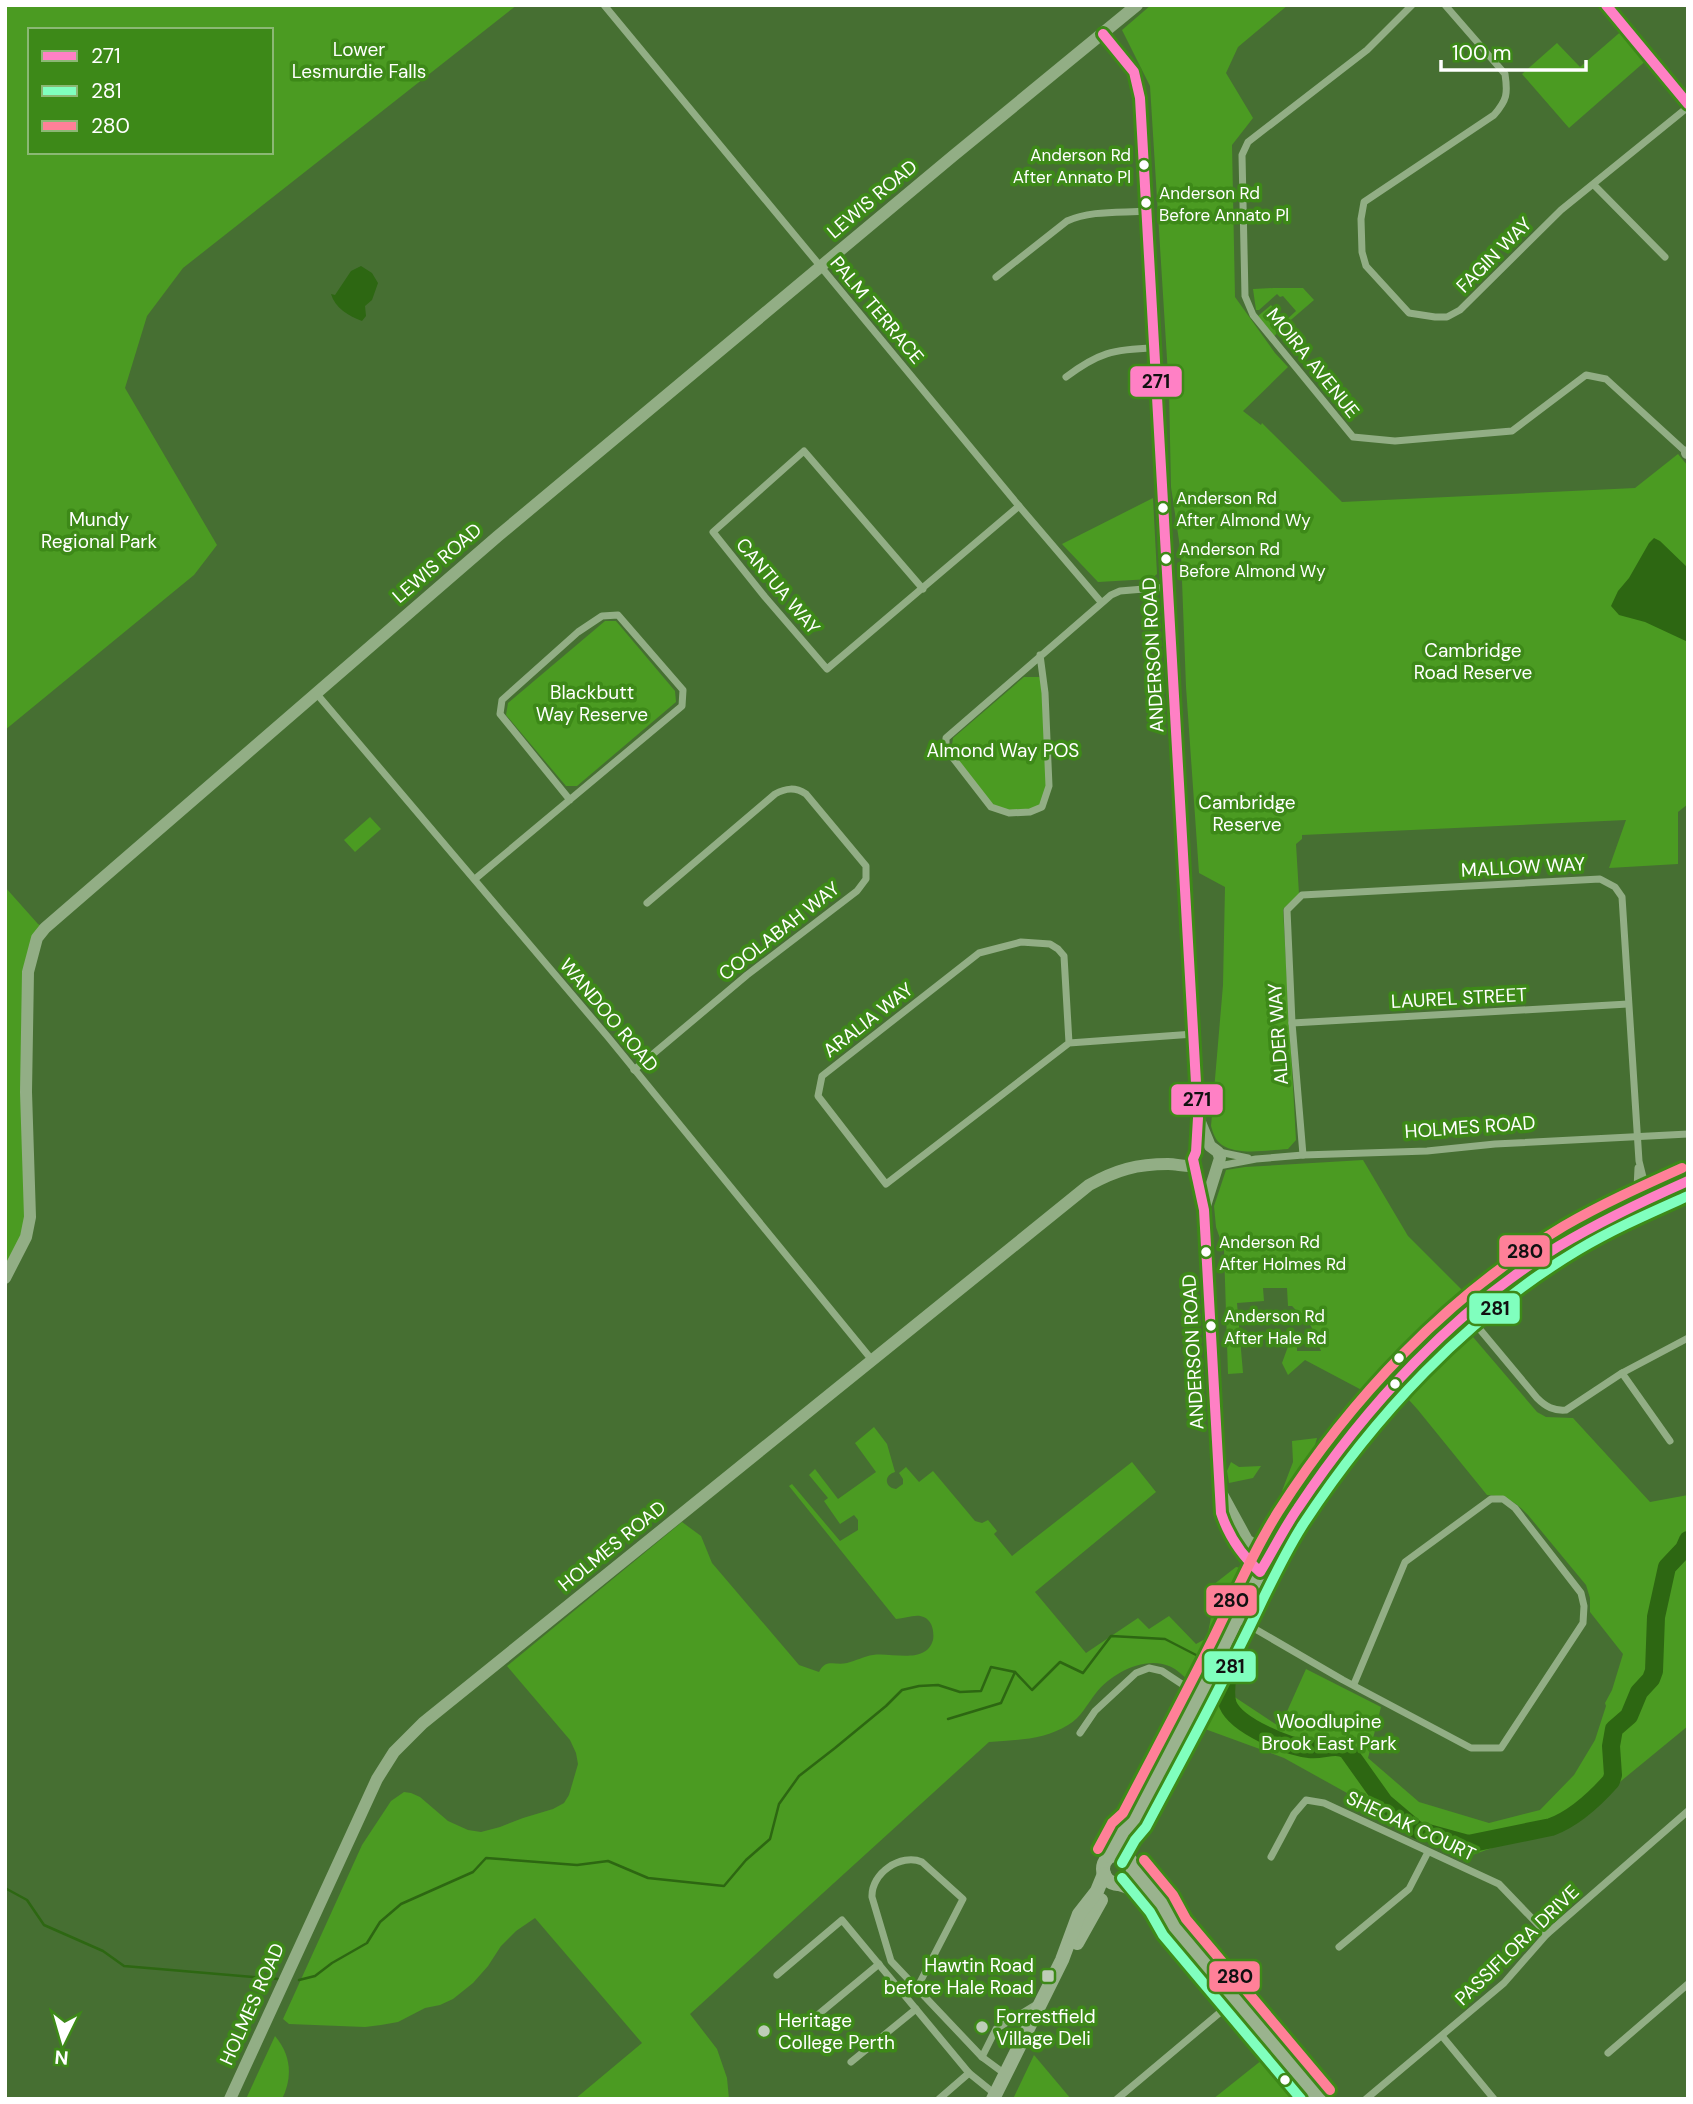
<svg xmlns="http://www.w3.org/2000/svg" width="1693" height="2104" viewBox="0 0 1693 2104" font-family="'DM Sans',sans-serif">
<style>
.green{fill:#4b9b22;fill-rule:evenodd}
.water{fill:#2d6712}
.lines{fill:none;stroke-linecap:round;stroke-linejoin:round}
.stream{stroke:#2d6712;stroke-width:2.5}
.river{stroke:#2d6712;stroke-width:18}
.minor{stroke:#92ae85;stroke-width:7}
.tertiary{stroke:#92ae85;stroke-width:12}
.secondary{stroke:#9ab38e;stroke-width:14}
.bus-1-casing{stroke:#3d8918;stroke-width:16}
.bus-2-casing{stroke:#3d8918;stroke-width:16}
.bus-3-casing{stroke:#3d8918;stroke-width:16}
.bus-1{stroke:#ff80c5;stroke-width:10}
.bus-2{stroke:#80ffbe;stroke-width:10}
.bus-3{stroke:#ff8098;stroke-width:10}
.bus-dot{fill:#fff;stroke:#3d8918;stroke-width:2.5}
.poi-dot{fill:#becdb7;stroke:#3d8918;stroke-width:2.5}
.labels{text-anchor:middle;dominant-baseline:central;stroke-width:7;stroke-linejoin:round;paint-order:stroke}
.bus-label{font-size:17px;fill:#fff;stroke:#3d8918;text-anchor:start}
.park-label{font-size:19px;fill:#fff;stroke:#3d8918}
.street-label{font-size:19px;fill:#fff;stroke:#3d8918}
.poi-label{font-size:19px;fill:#fff;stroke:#3d8918;text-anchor:start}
.line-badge{stroke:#3d8918;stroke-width:2.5}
.pale-badge-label{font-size:19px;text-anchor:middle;font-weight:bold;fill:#111}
</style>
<rect width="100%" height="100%" fill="#466f32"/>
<g class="green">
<path d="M5,5H517L183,268L147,316L125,388L217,545L194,575L5,730ZM30,30H271V152H30Z"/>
<path d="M1151,5H1288L1238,47L1226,73L1253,118L1232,145L1235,297L1275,353L1288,367L1243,411L1261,425L1262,423L1342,502L1635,488L1678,454L1688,466V804L1678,812V864L1609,868L1626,820L1302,835V839L1296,844L1299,894L1283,909L1296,1140L1288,1149C1269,1150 1239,1156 1222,1145C1215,1140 1213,1133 1211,1126L1223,985L1225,887L1199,873L1186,687L1181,554L1171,487L1169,391L1150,86L1122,30Z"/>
<path d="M1625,28L1649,58L1569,128L1522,74L1557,43L1580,67Z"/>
<path d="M1274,288H1303L1314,300L1278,331L1274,337L1258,316L1271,305L1284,322L1296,311L1283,296L1280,297L1277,294L1259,310H1256L1253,289Z"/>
<path d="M1153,498L1157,574L1151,579L1098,582L1062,544Z"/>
<path d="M605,621H616L675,691L676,702L577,786H566L506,715L508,703Z"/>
<path d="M1024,677H1039L1044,682L1049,786L1042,807L1009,813L991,807L951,752L953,738Z"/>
<path d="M370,817L381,829L355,852L344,840Z"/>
<path d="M5,887L38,924L45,928L33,950L30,1217L5,1278Z"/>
<path d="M1363,1160L1408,1236L1472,1300L1419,1347L1373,1396L1305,1360L1288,1375L1282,1363L1290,1341L1297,1342V1351H1321L1311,1326L1292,1306H1288L1287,1288H1263L1264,1301L1237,1303L1243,1373L1228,1374L1224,1250L1216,1227L1214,1206L1226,1170L1245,1167Z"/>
<path d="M1462,1334H1468L1473,1337L1537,1412L1546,1417L1573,1418L1650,1502L1688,1495V1726L1604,1795L1548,1836L1514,1840L1464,1858L1284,1758L1205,1729L1221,1688L1280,1727L1306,1669L1381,1707L1368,1758L1419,1802L1489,1823L1540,1810L1574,1775L1595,1740L1606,1706L1605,1703L1612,1690L1623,1654L1590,1612V1598L1586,1585L1528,1515C1515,1501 1505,1496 1487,1495L1418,1410L1401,1391Z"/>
<path d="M874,1427L887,1444L895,1472C884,1475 884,1487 896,1489L903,1484V1479L899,1473L906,1467L919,1482L933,1471L975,1521L982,1523L988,1520L997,1531L994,1534L1012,1556L1132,1462L1156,1492L1035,1592L1086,1653L1138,1618L1149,1629L1169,1616L1196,1644L1207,1638L1215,1597L1213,1585L1236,1567L1242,1568L1245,1578L1239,1601L1202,1672L1198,1678H1186C1181,1674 1175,1668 1169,1666C1144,1656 1112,1673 1096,1693C1087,1704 1081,1718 1068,1725C1044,1740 1016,1740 989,1742L690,2014L717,2049L727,2078L729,2099H575L642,2043L535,1918L516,1931L501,1946L488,1966L473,1983L453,1999L440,2005L425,2008L398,2022L381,2025L365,2027L289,2024L283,2019L362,1845L391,1801L404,1792L411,1793L420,1797L448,1821L468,1830L481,1832L500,1827L523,1818L553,1809L564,1803L569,1795L578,1764L576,1753L570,1740L507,1666L682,1522L701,1536L712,1563L799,1665L819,1672C826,1658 835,1666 847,1663C856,1661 864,1656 873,1655C891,1652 926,1665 933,1640C934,1635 933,1628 931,1624C923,1610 909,1618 896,1619L789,1486L792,1484L840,1541L858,1530V1520L854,1515L840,1524L824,1501L828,1498L809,1475L815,1469L838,1499L876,1472L855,1443Z"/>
<path d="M1317,1438L1303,1487L1282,1491L1293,1462L1292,1441Z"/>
<path d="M1231,1462L1239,1467L1261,1466L1253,1478L1229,1483L1227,1471Z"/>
<path d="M275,2036C291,2055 293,2077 282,2099H246Z"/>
<path d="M1277,2048L1319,2099H1213Z"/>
<path d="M1034,2055L1071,2099H1013Z"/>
</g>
<g class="water">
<path d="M361,266L372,273L378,283L372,300L365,306L366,316L362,321C349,316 335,308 331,294L335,295L351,271Z"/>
<path d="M1654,538L1660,541L1688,568V642L1645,622L1619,615L1611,606L1618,591L1629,578L1649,543Z"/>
</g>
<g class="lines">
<g class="stream">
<path d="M948,1719L1001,1703L1015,1672L1032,1690L1060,1662L1083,1673L1111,1636L1165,1639L1198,1656"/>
<path d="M5,1888L27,1900L44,1925L103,1951L124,1966L278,1979"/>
<path d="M299,1980L315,1976L332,1963L367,1943L380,1922L401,1904L473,1872L486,1858L577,1865L608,1861L648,1878L724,1886L746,1860L770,1839L779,1804L799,1776L835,1748L886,1706L902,1690L919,1686L938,1685L960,1692L981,1691L991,1667L1015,1672"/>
</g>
<path class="river" d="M1228,1672C1227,1682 1224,1694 1228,1705C1237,1726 1288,1747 1309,1749C1323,1751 1334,1743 1347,1750L1384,1802L1417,1830L1468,1844L1551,1827C1573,1819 1595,1799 1611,1781L1613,1775L1611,1746L1614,1729L1629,1716L1639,1692L1651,1679L1654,1671L1656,1617L1667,1567L1684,1549L1688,1540"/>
<g class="minor">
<path d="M604,5L1019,506L1101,602"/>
<path d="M1412,5L1367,50L1248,142L1242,155L1245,296L1253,315L1353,437L1395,441L1512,431L1586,375L1606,379L1687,453"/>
<path d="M1445,5L1505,74C1508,94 1507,100 1494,115L1364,202L1361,219L1362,252L1366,266L1409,313L1435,317H1447L1460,310L1561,210L1688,107"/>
<path d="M1606,5L1688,104"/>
<path d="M1594,185L1665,257"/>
<path d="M996,277L1067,221C1091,210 1121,213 1147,211"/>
<path d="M1066,377C1098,353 1113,349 1154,348"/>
<path d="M923,589L804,451L713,532L765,597L827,669L1019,506"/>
<path d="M1040,655L1045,693L1049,786L1042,807L1030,812L1009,813L991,807L946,749V738L1111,595L1120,591L1168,587"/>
<path d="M316,693L608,1037L872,1360"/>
<path d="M475,879L682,706L683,690L618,615L602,616L578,632L502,700L500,714L570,800"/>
<path d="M1292,1023L1628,1004"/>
<path d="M1069,1043L1064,956L1058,949L1050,944L1021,942L979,953L822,1076L818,1096L886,1184L1069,1043L1194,1034"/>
<path d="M634,1070L747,975L857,891L866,879V866L806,794C795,787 786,788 775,794L647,903"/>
<path d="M1219,1152L1248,1158"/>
<path d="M1303,1155L1292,1023L1287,910L1302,895L1600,879L1615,887L1622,897L1639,1161L1643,1177L1655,1194"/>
<path d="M1219,1166L1256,1159L1303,1155L1427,1151L1495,1144L1688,1134"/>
<path d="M1638,1168L1637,1189L1640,1200"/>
<path d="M1467,1314L1537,1398C1546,1407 1554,1411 1566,1410L1622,1373L1688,1338"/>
<path d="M1622,1373L1670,1441"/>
<path d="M1238,1619L1343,1680L1471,1748H1501L1583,1623L1584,1606L1581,1593L1515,1508L1503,1499H1491L1405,1562L1354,1684"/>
<path d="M1080,1733L1095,1711L1136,1673L1149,1668L1162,1671L1200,1696"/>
<path d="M1271,1857L1294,1814L1306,1800L1324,1803L1499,1884L1547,1934"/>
<path d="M1339,1947L1409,1889L1428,1852"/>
<path d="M777,1975L842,1920L969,2073L995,2094"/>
<path d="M917,1988L963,1899L922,1862C901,1853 871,1873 872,1897L891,1961L982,2057L1005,2074"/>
<path d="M814,2018L879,1964"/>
<path d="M1442,2036L1494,2099"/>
<path d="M1608,2053L1688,1984"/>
<path d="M982,2057L996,2029L1037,2004"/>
<path d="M851,2062L916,2009"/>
<path d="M939,2099L969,2073"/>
<path d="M1117,2099L1236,1999"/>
<path d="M1366,2099L1504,1983L1547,1934L1688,1811"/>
</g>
<g class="tertiary">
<path d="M1103,34L1134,72L1138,87L1141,114L1198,1118L1196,1152L1193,1159L1204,1210L1221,1513C1229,1540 1240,1554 1260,1572"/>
<path d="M1687,453L1688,452"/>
<path d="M1200,1122L1210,1146L1218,1152L1220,1158L1205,1206"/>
<path d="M5,1278L26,1237L30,1217L26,1092L28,972L37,938L45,928L498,536L953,156L1137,5"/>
<path d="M1223,1496L1247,1540L1269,1556"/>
<path d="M230,2099L377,1779L394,1752L423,1723L1089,1185C1116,1170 1137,1164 1168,1164C1177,1164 1185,1167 1195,1166"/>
</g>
<g class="secondary">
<circle cx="1118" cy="1869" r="15"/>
<path d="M1110,1856L1124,1831L1133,1822"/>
<path d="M1127,1857C1129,1846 1130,1832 1134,1821C1139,1808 1148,1795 1154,1783C1170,1752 1187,1721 1203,1689C1231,1632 1256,1573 1290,1519C1382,1372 1524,1243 1688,1181"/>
<path d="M1133,1869C1145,1885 1168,1906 1173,1923"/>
<path d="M1119,1884C1141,1890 1141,1897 1155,1912C1160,1918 1168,1922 1174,1926L1319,2099"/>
<path d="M1077,1943L1101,1900"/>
<path d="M993,2099L1062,1960L1079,1914L1097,1891L1104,1874"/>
</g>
<g class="bus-1-casing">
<g id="bus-1">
<path d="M1606,5L1688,104"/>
<path d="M1103,34L1134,72L1140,98L1198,1118L1196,1152L1193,1159L1204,1210L1221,1513C1229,1537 1241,1555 1260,1572C1273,1551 1284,1528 1298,1508C1365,1407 1455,1309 1559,1246C1601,1221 1643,1201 1688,1181"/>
</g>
</g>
<g class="bus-2-casing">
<g id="bus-2">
<path d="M1122,1863L1135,1840L1146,1827C1177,1768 1210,1709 1239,1648C1260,1607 1278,1564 1302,1526C1373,1417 1466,1317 1578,1250C1613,1229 1650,1213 1688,1196"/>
<path d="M1122,1878L1150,1912L1163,1935L1301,2099"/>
</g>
</g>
<g class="bus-3-casing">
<g id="bus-3">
<path d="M1098,1849L1112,1823L1123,1813C1153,1755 1184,1697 1213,1639C1234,1596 1253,1552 1278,1512C1350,1399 1448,1295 1564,1226C1602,1204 1642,1186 1682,1168"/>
<path d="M1144,1860L1173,1895L1186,1919L1330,2090"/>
</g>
</g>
<use href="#bus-1" class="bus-1"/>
<use href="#bus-2" class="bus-2"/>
<use href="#bus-3" class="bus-3"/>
</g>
<g class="bus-dot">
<circle cx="1144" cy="165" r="6"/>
<circle cx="1146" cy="203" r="6"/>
<circle cx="1163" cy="508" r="6"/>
<circle cx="1166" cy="559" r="6"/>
<circle cx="1206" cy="1252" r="6"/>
<circle cx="1211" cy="1326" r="6"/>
<circle cx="1399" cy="1358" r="6"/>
<circle cx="1395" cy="1384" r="6"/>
<circle cx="1285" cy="2080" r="6"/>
</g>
<g class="poi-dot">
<rect x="1041" y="1969" width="14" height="14" rx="3.5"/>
<circle cx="982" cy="2027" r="7"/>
<circle cx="764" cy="2031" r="7"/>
</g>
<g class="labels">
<g class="bus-label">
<text x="1131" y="155" text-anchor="end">Anderson Rd<tspan x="1131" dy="22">After Annato Pl</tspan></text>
<text x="1159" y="193">Anderson Rd<tspan x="1159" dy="22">Before Annato Pl</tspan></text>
<text x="1176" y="498">Anderson Rd<tspan x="1176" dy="22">After Almond Wy</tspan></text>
<text x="1179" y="549">Anderson Rd<tspan x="1179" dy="22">Before Almond Wy</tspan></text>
<text x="1219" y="1242">Anderson Rd<tspan x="1219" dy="22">After Holmes Rd</tspan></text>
<text x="1224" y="1316">Anderson Rd<tspan x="1224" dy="22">After Hale Rd</tspan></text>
</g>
<g class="park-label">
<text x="359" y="49">Lower<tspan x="359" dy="22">Lesmurdie Falls</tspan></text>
<text x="99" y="519">Mundy<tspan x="99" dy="22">Regional Park</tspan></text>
<text x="1473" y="650">Cambridge<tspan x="1473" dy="22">Road Reserve</tspan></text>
<text x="592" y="692">Blackbutt<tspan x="592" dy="22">Way Reserve</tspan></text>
<text x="1003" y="750">Almond Way POS</text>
<text x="1247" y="802">Cambridge<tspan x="1247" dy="22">Reserve</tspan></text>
<text x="1329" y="1721">Woodlupine<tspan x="1329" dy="22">Brook East Park</tspan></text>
</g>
<g class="street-label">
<text transform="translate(872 199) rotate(-40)">LEWIS ROAD</text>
<text transform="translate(1494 255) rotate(-45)">FAGIN WAY</text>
<text transform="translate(877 310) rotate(50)">PALM TERRACE</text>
<text transform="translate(1313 363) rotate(51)">MOIRA AVENUE</text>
<text transform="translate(437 563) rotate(-41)">LEWIS ROAD</text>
<text transform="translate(778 586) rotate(50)">CANTUA WAY</text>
<text transform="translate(1153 655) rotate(-93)">ANDERSON ROAD</text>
<text transform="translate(1523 867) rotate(-3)">MALLOW WAY</text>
<text transform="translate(779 931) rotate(-38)">COOLABAH WAY</text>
<text transform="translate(1459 998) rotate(-3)">LAUREL STREET</text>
<text transform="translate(609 1015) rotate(50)">WANDOO ROAD</text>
<text transform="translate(868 1020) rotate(-38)">ARALIA WAY</text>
<text transform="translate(1278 1034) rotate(-94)">ALDER WAY</text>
<text transform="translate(1470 1127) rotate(-4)">HOLMES ROAD</text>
<text transform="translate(1193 1352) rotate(-93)">ANDERSON ROAD</text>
<text transform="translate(612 1546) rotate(-39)">HOLMES ROAD</text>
<text transform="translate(1411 1826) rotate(25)">SHEOAK COURT</text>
<text transform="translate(1517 1945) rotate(-44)">PASSIFLORA DRIVE</text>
<text transform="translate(252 2004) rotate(-66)">HOLMES ROAD</text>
</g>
<g class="poi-label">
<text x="1034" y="1965" text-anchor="end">Hawtin Road<tspan x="1034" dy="22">before Hale Road</tspan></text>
<text x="996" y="2016">Forrestfield<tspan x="996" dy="22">Village Deli</tspan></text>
<text x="778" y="2020">Heritage<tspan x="778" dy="22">College Perth</tspan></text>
</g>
</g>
<g class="line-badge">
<rect x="1129" y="365" width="54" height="33" rx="7" fill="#ff80c5"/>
<rect x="1170" y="1083" width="54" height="33" rx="7" fill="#ff80c5"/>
<rect x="1498" y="1234" width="53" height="34" rx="7" fill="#ff8098"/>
<rect x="1468" y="1292" width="53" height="33" rx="7" fill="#80ffbe"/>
<rect x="1205" y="1584" width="53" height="33" rx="7" fill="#ff8098"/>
<rect x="1203" y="1650" width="54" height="33" rx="7" fill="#80ffbe"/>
<rect x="1208" y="1960" width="53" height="33" rx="7" fill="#ff8098"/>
</g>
<g class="pale-badge-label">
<text x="1156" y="388">271</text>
<text x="1197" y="1106">271</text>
<text x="1525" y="1258">280</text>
<text x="1495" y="1315">281</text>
<text x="1231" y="1607">280</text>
<text x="1230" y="1673">281</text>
<text x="1235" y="1983">280</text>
</g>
<rect width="1693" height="2104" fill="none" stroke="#ffffff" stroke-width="14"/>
<rect x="28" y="28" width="245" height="126" fill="#3d8918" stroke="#8bb874" stroke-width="2"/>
<rect x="42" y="51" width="35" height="10" fill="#ff80c5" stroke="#8bb874" stroke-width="2"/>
<text x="91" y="63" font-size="21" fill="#ffffff">271</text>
<rect x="42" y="86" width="35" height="10" fill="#80ffbe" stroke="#8bb874" stroke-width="2"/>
<text x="91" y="98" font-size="21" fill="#ffffff">281</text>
<rect x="42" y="121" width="35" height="10" fill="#ff8098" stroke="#8bb874" stroke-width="2"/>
<text x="91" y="133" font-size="21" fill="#ffffff">280</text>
<g transform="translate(63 2041) rotate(185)" stroke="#3d8918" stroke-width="5" paint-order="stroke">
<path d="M0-5L12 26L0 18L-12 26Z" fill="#ffffff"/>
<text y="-10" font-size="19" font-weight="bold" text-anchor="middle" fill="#ffffff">N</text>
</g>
<path d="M1441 60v10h145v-10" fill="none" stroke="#ffffff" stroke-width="3.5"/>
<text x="1452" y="60" font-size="21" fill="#ffffff" stroke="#3d8918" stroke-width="5" paint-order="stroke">100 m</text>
</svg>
